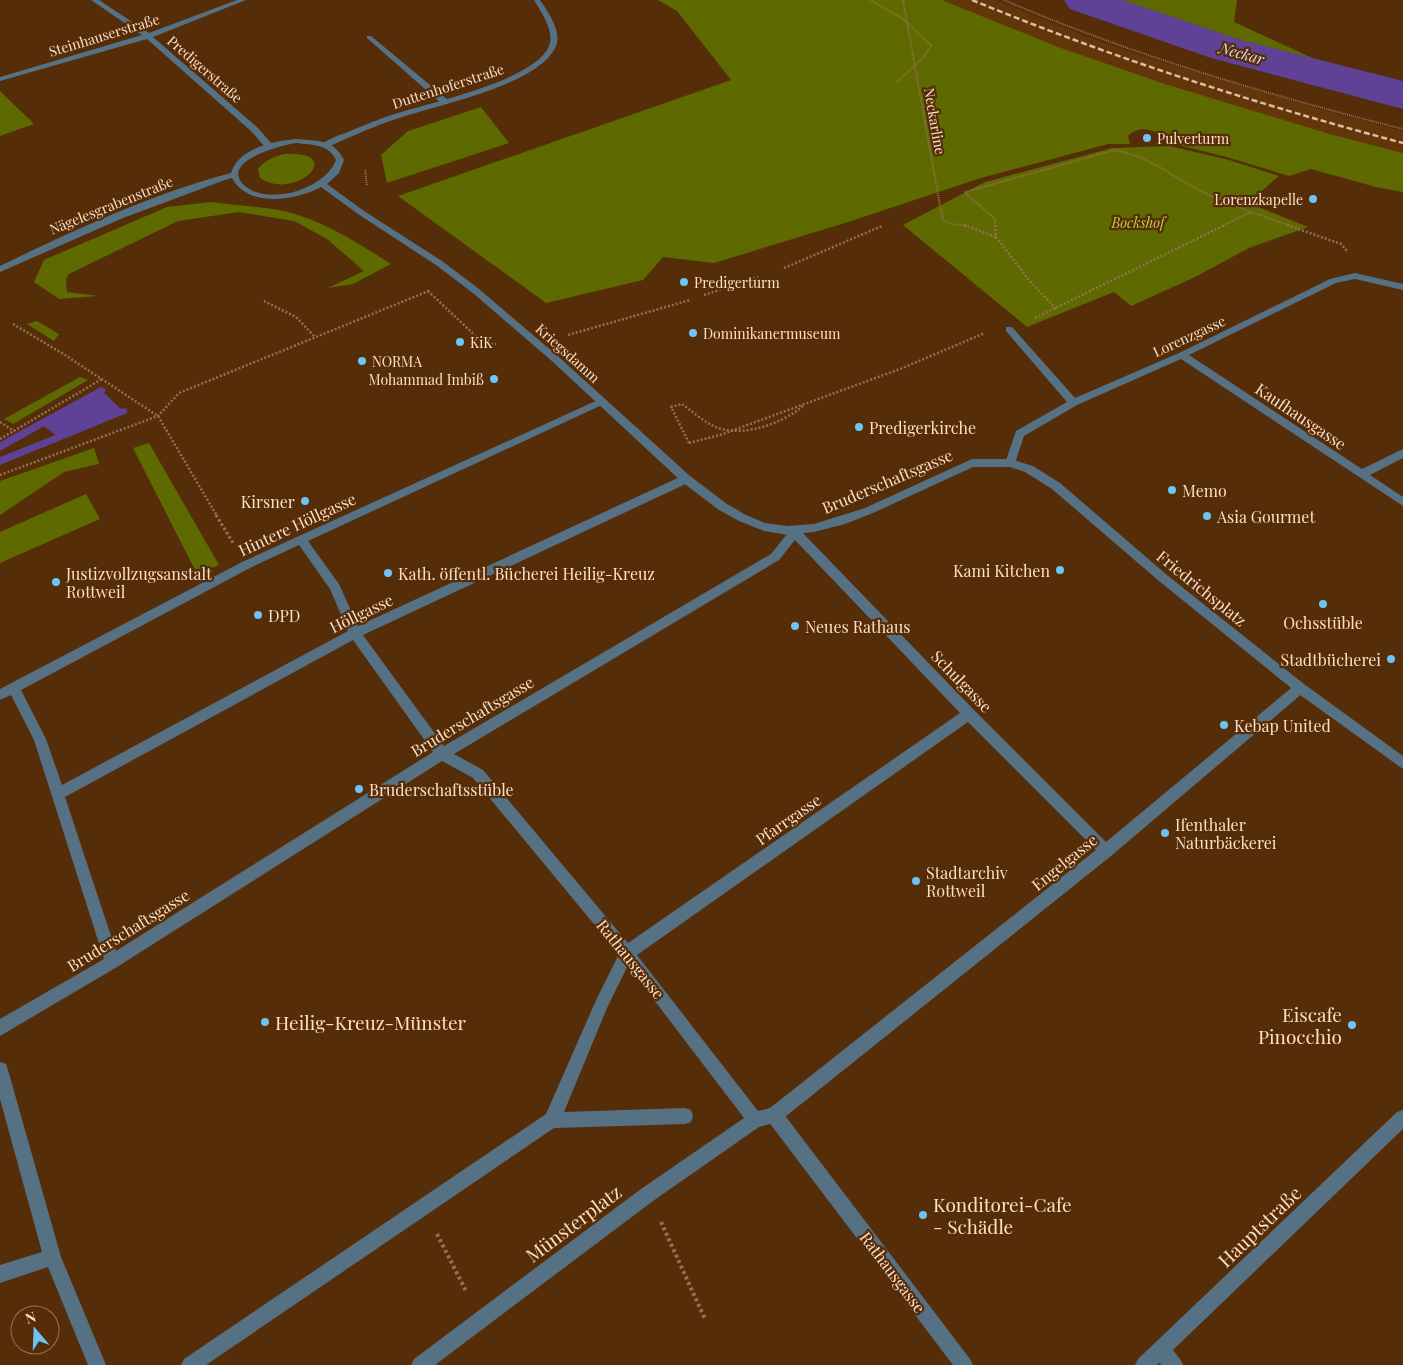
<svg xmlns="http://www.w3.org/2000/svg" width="1403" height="1365" viewBox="0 0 1403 1365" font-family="'Playfair Display',serif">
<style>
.built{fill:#63350b}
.green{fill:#5e6a00}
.water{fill:#5f4195}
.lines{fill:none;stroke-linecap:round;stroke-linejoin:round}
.stream{fill:#5f4195;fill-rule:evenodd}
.river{fill:#5f4195;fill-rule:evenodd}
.path-far3{stroke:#957051;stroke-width:2;stroke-dasharray:1 1;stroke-linecap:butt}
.path-far2{stroke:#957051;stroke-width:2.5;stroke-dasharray:2 2;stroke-linecap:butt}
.path-far1{stroke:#957051;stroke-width:3;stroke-dasharray:2.5 2.5;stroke-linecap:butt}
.path{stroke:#957051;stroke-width:4;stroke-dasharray:3 3;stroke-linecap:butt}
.service{fill:#567183;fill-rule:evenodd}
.pedestrian{fill:#567183;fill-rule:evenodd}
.minor{fill:#567183;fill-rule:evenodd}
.tertiary{fill:#567183;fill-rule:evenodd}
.rail{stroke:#debca3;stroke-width:2.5;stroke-dasharray:6 3;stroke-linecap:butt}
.path-bridge{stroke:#957051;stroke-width:2;stroke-dasharray:1 1;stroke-linecap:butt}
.poi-dot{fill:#6fc2f4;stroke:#552d08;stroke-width:2}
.labels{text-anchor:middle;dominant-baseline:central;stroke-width:4.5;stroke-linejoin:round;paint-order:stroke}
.far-street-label{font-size:14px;fill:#fedec7;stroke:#552d08}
.far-poi-label{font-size:14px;fill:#fedec7;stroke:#552d08;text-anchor:start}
.far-park-label{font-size:14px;font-style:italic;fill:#bbcf44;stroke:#552d08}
.far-water-label{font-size:15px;font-style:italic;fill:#e1dcf3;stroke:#552d08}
.street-label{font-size:16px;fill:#fedec7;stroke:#552d08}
.poi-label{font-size:16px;fill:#fedec7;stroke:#552d08;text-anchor:start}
.near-poi-label{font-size:19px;fill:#fedec7;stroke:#552d08;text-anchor:start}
.near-street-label{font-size:19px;fill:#fedec7;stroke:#552d08}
</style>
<rect width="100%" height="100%" fill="#552d08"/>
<path class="built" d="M942,0H996L1087,37L1158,61L1339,115L1403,131V153L1330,134L1165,84L1061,48Z"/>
<g class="green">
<path d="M658,0H942L1061,48L1165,84L1330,134L1403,153V192L1376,187L1311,169L1289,176L1230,158L1171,143C1161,132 1141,122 1128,136L1130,144H1108L981,178L845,223L714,263L663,257L643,280L546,303L398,196L731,80L677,11Z"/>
<path d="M1118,0H1237L1234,22L1336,69L1151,14Z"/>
<path d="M0,91L34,124L0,136Z"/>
<path d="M481,107L509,143L387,183L381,155L408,131Z"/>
<path d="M1170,146L1229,160L1279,176L1248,203L1308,227L1249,248L1195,277L1131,306L1114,292L1027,327L903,225L985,182L1112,148Z"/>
<path d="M284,154C349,151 295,202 260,178L258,169C265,160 274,157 284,154Z"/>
<path d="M211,202C237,206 262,206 288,212C326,222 358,243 391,264L353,284L328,288L364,271L327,239L294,221L239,212L178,221L69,274L66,279L67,292L98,296L59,299L34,282L44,260L167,207Z"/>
<path d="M37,321L59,334L54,341L27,324Z"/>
<path d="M80,377L88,380L13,424L4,419Z"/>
<path d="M149,443L219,565L197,574L133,448Z"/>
<path d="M94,448L99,464L64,472L0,515V481Z"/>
<path d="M86,494L100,519L0,563V532Z"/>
</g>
<path class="water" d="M101,390L123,411L58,437L41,424Z"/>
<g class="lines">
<g class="stream">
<path d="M101,387L106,390L105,392L0,451V442Z"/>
<path d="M123,408L127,409V413L0,465V457Z"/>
</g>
<path class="river" d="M1064,0H1123L1241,40L1403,81V109L1211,58L1070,9Z"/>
<g class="path-far3">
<path d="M870,0L903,19L931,45L923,58L897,82"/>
<path d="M1004,0C1132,55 1268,95 1403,129"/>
<path d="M365,170L367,186"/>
<path d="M965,192L1115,150C1153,158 1172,177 1205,193C1219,200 1236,206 1251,212L1222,226"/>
<path d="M965,193L995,219V226"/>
<path d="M939,200L943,220L951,224L968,226"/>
<path d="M1251,212L1291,226"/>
</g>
<g class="path-far2">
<path d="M964,225L996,237"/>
<path d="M995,225L996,237L1028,279L1056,309"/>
<path d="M1287,225L1341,244L1348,252"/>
<path d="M784,268L882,226"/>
<path d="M428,291L484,344H496"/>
<path d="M704,295L758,277"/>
<path d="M264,301L296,317L315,337"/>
<path d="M1035,318L1225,225"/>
<path d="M13,324L65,355L158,416L217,516"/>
<path d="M568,335L690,300"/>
<path d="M0,422L14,431"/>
<path d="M0,439L102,379"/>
<path d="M689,443L720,435L900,369L985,333"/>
<path d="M689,443L671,407L682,404C693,412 705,423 718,428C745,437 783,423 803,406"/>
<path d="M0,475L158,416L179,393L431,290"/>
</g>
<path class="path-far1" d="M216,515L233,543"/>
<g class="path">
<path d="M661,1222L705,1319"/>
<path d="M437,1234L466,1291"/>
</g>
<path class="service" d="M367,36H371L448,100V104H442L367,38Z"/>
<g class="pedestrian">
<path d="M627,946L632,948L634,953L607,1008L564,1112L685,1108L691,1110L693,1116L691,1122L685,1124L554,1128L206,1365H181L184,1359L546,1114L597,998L622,948Z"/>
<path d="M0,1062L6,1064L8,1070L61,1257L106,1365H88L48,1267L0,1283V1265L42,1252L0,1099Z"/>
<path d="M774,1107L780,1109L970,1359L973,1365H953L768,1121L766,1115L768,1109Z"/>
<path d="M1403,1110V1129L1173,1350L1180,1359L1183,1365H1162L1159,1363L1157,1365H1135L1138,1359L1397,1112Z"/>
</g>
<g class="minor">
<path d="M91,0H99L149,33L237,0H246L153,37L257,127L272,144V148H266L251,131L147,39L0,81V77L142,35Z"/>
<path d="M534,0H540C548,12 562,31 556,46C540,85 437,105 399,118C375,126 351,136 328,147L321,145C328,139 339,135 348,132C365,125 381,118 398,113C433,102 535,80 549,46C555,31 541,12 534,0Z"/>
<path d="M1355,273L1403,284V290L1355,279L1336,283L1189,355L1362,469L1403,449V458L1370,475L1403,497V506L1181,359L1077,405L1024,436L1014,466L1010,467L1005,463L1016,431L1067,402L1006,331V327H1012L1075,398L1179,353L1330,279Z"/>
<path d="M600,399L604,400V404L308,541L339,584L358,626L682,476H690L691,479L690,482L363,635L444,746L771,554L791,529H799L974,710L1106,842L1296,684L1300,683L1304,684L1306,688L1304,692L1111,856L780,1121L759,1127L653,1201L435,1365H411L414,1359L641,1189L744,1118L622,958L473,778L442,761L117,967L0,1036V1019L104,959L34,740L11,695L0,700V689L242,562ZM795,540L960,713L628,943L483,770L454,754L779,560ZM299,545L330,589L348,631L62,785L46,739L21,690L250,568ZM353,640L433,752L116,951L65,797ZM968,722L1096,850L770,1108L758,1111L637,955Z"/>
</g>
<path class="tertiary" d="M296,139C317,141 334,139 344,160L339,173L327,184L364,211L442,261L479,289L560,358L690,476L727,504L746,515L765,523L788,526L814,524L865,508L972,459H1010L1033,466L1060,483L1167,575L1304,684L1403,756V769L1296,692L1159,581L1052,489L1025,472L1010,467H973L873,513L845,524L814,532L788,535L764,531L739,521L719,510L682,482L553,362L473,293L436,265L358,214L321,187C295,201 248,208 232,178L225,180L123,218L0,272V266C72,231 154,193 231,173C238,148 274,141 296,139ZM296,143C312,145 329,144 336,160C325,189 268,207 244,185C219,161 282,145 296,143Z"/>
<path class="rail" d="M972,0C1113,58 1256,104 1403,143"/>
<path class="path-bridge" d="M903,0L939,200"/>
</g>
<g class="poi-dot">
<circle cx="1147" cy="138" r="5"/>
<circle cx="1313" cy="199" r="5"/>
<circle cx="684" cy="282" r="5"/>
<circle cx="693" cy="333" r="5"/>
<circle cx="460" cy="342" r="5"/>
<circle cx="362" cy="361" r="5"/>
<circle cx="494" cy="379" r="5"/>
<circle cx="859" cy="427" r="5"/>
<circle cx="1172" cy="490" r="5"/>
<circle cx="305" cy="501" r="5"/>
<circle cx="1207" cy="516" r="5"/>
<circle cx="1060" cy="570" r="5"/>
<circle cx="388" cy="573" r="5"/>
<circle cx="56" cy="582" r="5"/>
<circle cx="1323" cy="604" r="5"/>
<circle cx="258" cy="615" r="5"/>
<circle cx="795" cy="626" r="5"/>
<circle cx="1391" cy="659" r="5"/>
<circle cx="1224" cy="725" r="5"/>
<circle cx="359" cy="789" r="5"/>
<circle cx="1165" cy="833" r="5"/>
<circle cx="916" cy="881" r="5"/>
<circle cx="265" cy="1022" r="5"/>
<circle cx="1352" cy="1025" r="5"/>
<circle cx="923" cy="1215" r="5"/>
</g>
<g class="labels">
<g class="far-street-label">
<text transform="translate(104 35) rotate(-17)">Steinhauserstraße</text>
<text transform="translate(205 69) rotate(41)">Predigerstraße</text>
<text transform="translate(448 86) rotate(-18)">Duttenhoferstraße</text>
<text transform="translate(935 121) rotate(80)">Neckarline</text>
<text transform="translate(111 205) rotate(-22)">Nägelesgrabenstraße</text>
<text transform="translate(1189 336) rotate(-25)">Lorenzgasse</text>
<text transform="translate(568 353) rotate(42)">Kriegsdamm</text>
</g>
<g class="far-poi-label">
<text x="1157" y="138">Pulverturm</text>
<text x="1303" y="199" text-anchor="end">Lorenzkapelle</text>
<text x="694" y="282">Predigerturm</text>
<text x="703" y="333">Dominikanermuseum</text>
<text x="470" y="342">KiK</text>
<text x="372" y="361">NORMA</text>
<text x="484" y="379" text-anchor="end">Mohammad Imbiß</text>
</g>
<g class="far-park-label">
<text x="1138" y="222">Bockshof</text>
</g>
<g class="far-water-label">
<text transform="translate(1242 53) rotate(16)">Neckar</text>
</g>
<g class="street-label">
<text transform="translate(1301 416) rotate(34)">Kaufhausgasse</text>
<text transform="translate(887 481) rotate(-23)">Bruderschaftsgasse</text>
<text transform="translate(297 524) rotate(-25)">Hintere Höllgasse</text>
<text transform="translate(1202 588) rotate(39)">Friedrichsplatz</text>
<text transform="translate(361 613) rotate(-26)">Höllgasse</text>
<text transform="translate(962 681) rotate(46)">Schulgasse</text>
<text transform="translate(472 716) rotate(-31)">Bruderschaftsgasse</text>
<text transform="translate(788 819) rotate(-35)">Pfarrgasse</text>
<text transform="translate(1064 862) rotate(-39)">Engelgasse</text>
<text transform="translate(128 930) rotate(-32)">Bruderschaftsgasse</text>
<text transform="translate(631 959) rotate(51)">Rathausgasse</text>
<text transform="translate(893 1272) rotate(53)">Rathausgasse</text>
</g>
<g class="poi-label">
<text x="869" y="427">Predigerkirche</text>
<text x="1182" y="490">Memo</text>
<text x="295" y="501" text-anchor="end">Kirsner</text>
<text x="1217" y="516">Asia Gourmet</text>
<text x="1050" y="570" text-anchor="end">Kami Kitchen</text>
<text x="66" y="573">Justizvollzugsanstalt<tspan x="66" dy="18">Rottweil</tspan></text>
<text x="398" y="573">Kath. öffentl. Bücherei Heilig-Kreuz</text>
<text x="268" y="615">DPD</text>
<text x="1323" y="622" text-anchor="middle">Ochsstüble</text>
<text x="805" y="626">Neues Rathaus</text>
<text x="1381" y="659" text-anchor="end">Stadtbücherei</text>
<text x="1234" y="725">Kebap United</text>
<text x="369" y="789">Bruderschaftsstüble</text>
<text x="1175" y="824">Ifenthaler<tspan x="1175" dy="18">Naturbäckerei</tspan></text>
<text x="926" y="872">Stadtarchiv<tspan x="926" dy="18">Rottweil</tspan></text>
</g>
<g class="near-poi-label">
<text x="1342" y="1014" text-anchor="end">Eiscafe<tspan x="1342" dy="22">Pinocchio</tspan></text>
<text x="275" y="1022">Heilig-Kreuz-Münster</text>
<text x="933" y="1204">Konditorei-Cafe<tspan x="933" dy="22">- Schädle</tspan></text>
</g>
<g class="near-street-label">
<text transform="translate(573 1223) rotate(-37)">Münsterplatz</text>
<text transform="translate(1259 1226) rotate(-44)">Hauptstraße</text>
</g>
</g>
<g transform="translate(35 1330) rotate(341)"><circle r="24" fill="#552d08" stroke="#997454"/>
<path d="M0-4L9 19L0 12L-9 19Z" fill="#6fc2f4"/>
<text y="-8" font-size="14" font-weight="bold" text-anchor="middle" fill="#fedec7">N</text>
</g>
</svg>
